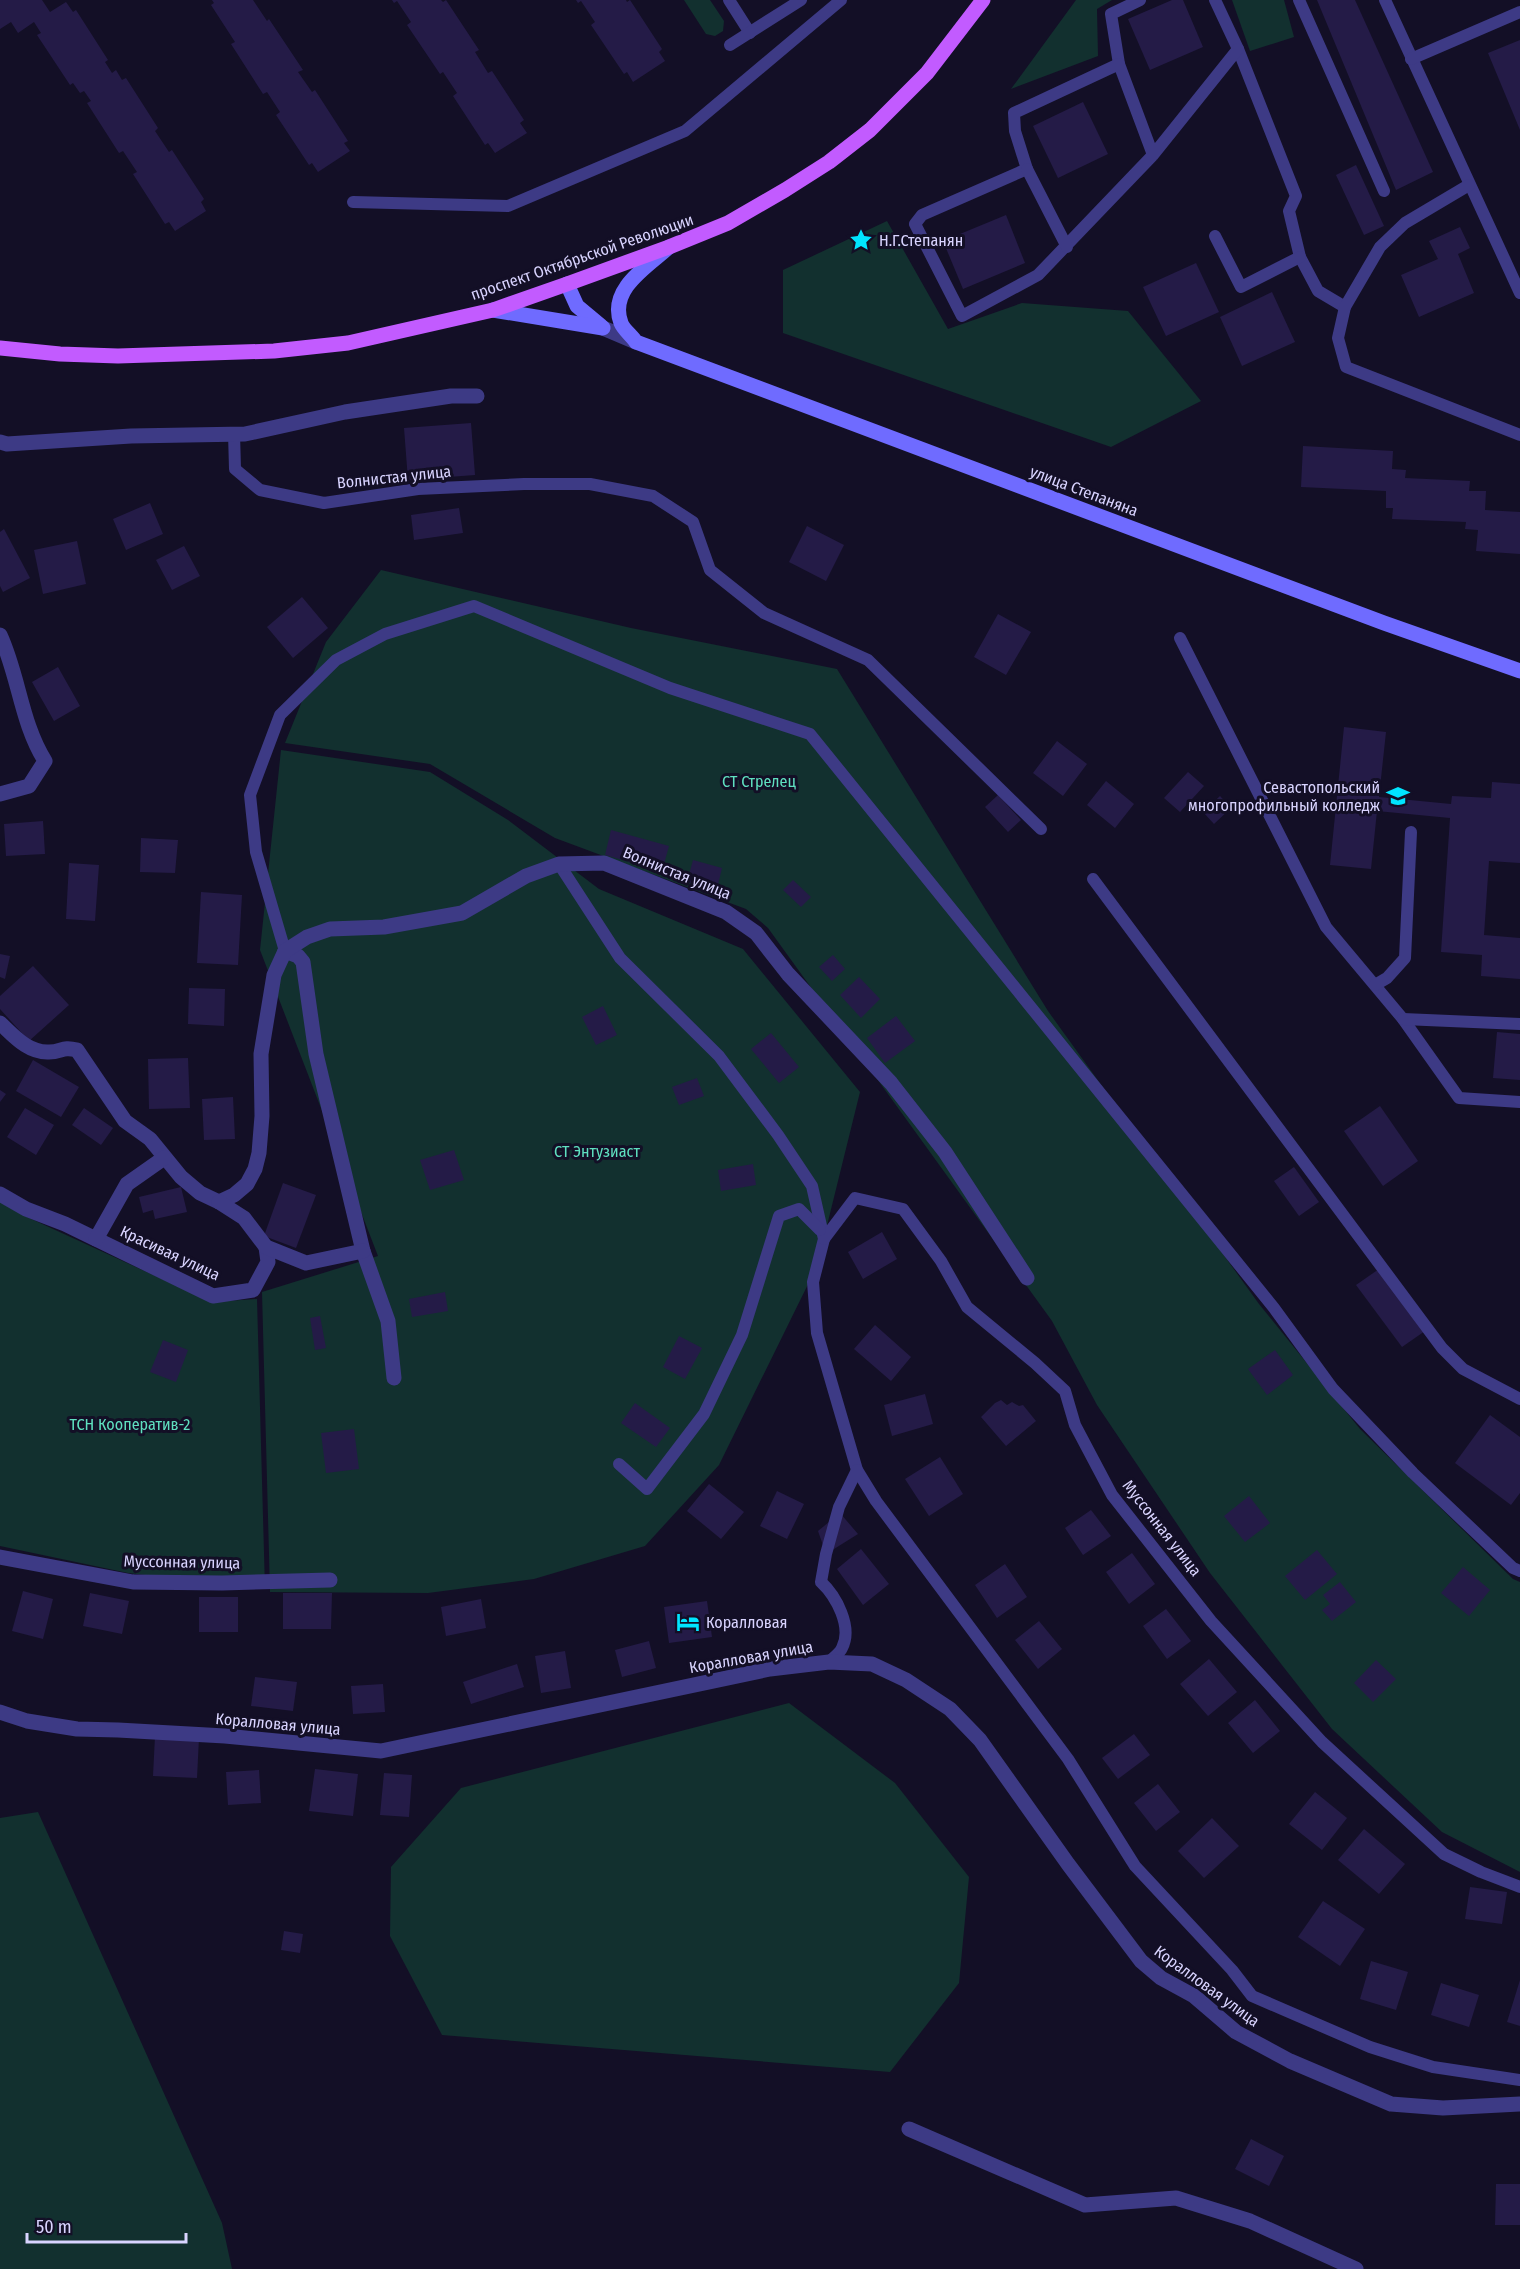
<svg xmlns="http://www.w3.org/2000/svg" width="1520" height="2269" viewBox="0 0 1520 2269" font-family="'Fira Sans Condensed',sans-serif">
<style>
.green{fill:#12302f}
.building{fill:#241b47}
.lines{fill:none;stroke-linecap:round;stroke-linejoin:round}
.service{stroke:#3d3a85;stroke-width:12}
.minor{stroke:#3d3a85;stroke-width:15}
.tertiary{stroke:#3d3a85;stroke-width:15}
.secondary{stroke:#6f6bff;stroke-width:15}
.primary{stroke:#c25bff;stroke-width:15}
.labels{text-anchor:middle;dominant-baseline:central;stroke-width:6;stroke-linejoin:round;paint-order:stroke}
.poi-label{font-size:16px;fill:#d9d4ff;stroke:#130f26;text-anchor:start}
.street-label{font-size:16px;fill:#d9d4ff;stroke:#130f26}
.park-label{font-size:16px;fill:#5fe0c0;stroke:#130f26}
</style>
<rect width="100%" height="100%" fill="#130f26"/>
<g class="green">
<path d="M684,0H710L724,21L723,31L715,36L706,34Z"/>
<path d="M1076,0H1112L1097,9L1098,56L1011,89Z"/>
<path d="M1232,0H1284L1294,37L1250,51Z"/>
<path d="M887,221L948,329L1022,303L1128,311L1201,401L1111,447L783,333V270Z"/>
<path d="M381,570L631,628L837,669L1048,1011L1259,1304L1360,1429L1513,1579L1520,1582V1872L1442,1832L1332,1729L1210,1573L1097,1405L1052,1321L768,928L746,909L555,838L430,764L285,743L326,642Z"/>
<path d="M281,750L430,772L508,820L599,889L743,949L860,1092L817,1266L719,1465L645,1546L534,1579L428,1593L270,1592L262,1292L378,1256L260,950Z"/>
<path d="M0,1202L27,1217L212,1302L257,1299L265,1589L128,1573L0,1546Z"/>
<path d="M789,1703L895,1783L969,1877L959,1983L890,2072L442,2035L390,1936L391,1867L461,1788Z"/>
<path d="M38,1812L222,2223L232,2269H0V1818Z"/>
</g>
<g class="building">
<path d="M0,0H42L50,12L66,2L73,12L76,10L108,60L105,62L112,73L116,70L122,80L126,78L158,128L155,131L169,152L172,150L204,199L201,202L206,211L175,231L169,222L165,224L133,174L137,172L123,151L119,153L87,103L91,101L84,91L80,93L73,83L70,85L37,35L41,33L34,22L18,33L11,22L0,29Z"/>
<path d="M212,0H253L267,21L269,19L303,70L298,72L312,92L315,90L348,141L344,143L350,151L318,172L312,163L309,165L276,115L280,112L267,92L263,94L231,44L235,42L211,5L214,3Z"/>
<path d="M392,0H441L443,2L446,0L479,50L475,52L488,73L492,71L524,120L520,123L527,133L495,153L488,143L485,145L453,96L457,93L443,72L440,74L407,25L411,22L397,1L394,3Z"/>
<path d="M576,0H626L627,2L630,0L662,49L659,52L665,61L633,82L627,72L624,74L591,25L595,22L581,1L578,3Z"/>
<path d="M1172,0H1183L1203,47L1150,70L1128,19Z"/>
<path d="M1317,0H1355L1433,172L1396,190Z"/>
<path d="M1520,40V130L1488,53Z"/>
<path d="M1083,102L1108,154L1058,178L1033,126Z"/>
<path d="M1356,165L1384,226L1364,235L1336,175Z"/>
<path d="M1006,215L1025,263L963,289L943,241Z"/>
<path d="M1460,227L1470,248L1458,254L1474,293L1419,317L1401,275L1438,259L1429,241Z"/>
<path d="M1196,263L1219,312L1166,336L1143,287Z"/>
<path d="M1272,292L1295,342L1242,366L1220,317Z"/>
<path d="M471,423L475,475L408,480L404,428Z"/>
<path d="M1303,446L1393,451L1392,469L1406,470L1405,478L1470,481L1469,491H1486L1485,510L1520,512V554L1476,551L1478,530L1465,529L1466,522L1392,519L1393,508H1386V491L1301,487Z"/>
<path d="M150,503L163,534L126,550L113,519Z"/>
<path d="M459,508L463,533L414,540L411,515Z"/>
<path d="M807,526L844,545L826,581L789,562Z"/>
<path d="M4,529L30,578L3,592L0,586V532Z"/>
<path d="M77,541L86,584L43,594L34,550Z"/>
<path d="M184,546L200,576L172,590L156,560Z"/>
<path d="M302,597L328,628L293,658L267,627Z"/>
<path d="M998,614L1031,632L1006,675L974,657Z"/>
<path d="M58,667L80,706L54,721L32,682Z"/>
<path d="M1344,727L1386,732L1379,797L1451,804L1452,796L1491,798L1492,782L1520,784V863L1489,861L1484,935L1520,938V979L1481,976L1482,955L1441,952L1450,818L1377,811L1371,869L1330,865Z"/>
<path d="M1057,741L1087,764L1063,796L1033,773Z"/>
<path d="M1188,772L1204,786L1180,812L1164,798Z"/>
<path d="M1106,781L1134,804L1115,828L1087,805Z"/>
<path d="M998,795L1021,820L1008,832L985,807Z"/>
<path d="M1220,796L1231,808L1214,824L1203,812Z"/>
<path d="M43,821L45,854L6,856L4,824Z"/>
<path d="M611,830L669,846L662,871L605,855Z"/>
<path d="M141,838L178,840L175,873L140,872Z"/>
<path d="M693,860L722,868L717,889L687,882Z"/>
<path d="M69,863L99,865L95,921L66,919Z"/>
<path d="M793,880L811,897L801,907L783,890Z"/>
<path d="M201,892L242,895L238,965L197,963Z"/>
<path d="M0,954L10,956L5,979L0,977Z"/>
<path d="M833,955L845,969L832,981L819,967Z"/>
<path d="M33,966L69,1005L29,1041L0,1009V996Z"/>
<path d="M859,977L880,999L861,1018L840,995Z"/>
<path d="M189,988L225,989L224,1026L188,1024Z"/>
<path d="M603,1006L617,1035L596,1045L582,1017Z"/>
<path d="M896,1016L915,1041L885,1063L867,1038Z"/>
<path d="M1497,1032L1520,1034V1080L1493,1078Z"/>
<path d="M771,1033L799,1067L779,1083L751,1049Z"/>
<path d="M188,1058L190,1108L149,1109L148,1059Z"/>
<path d="M33,1060L79,1087L61,1117L16,1091Z"/>
<path d="M697,1078L704,1096L679,1105L672,1087Z"/>
<path d="M0,1090L6,1094L0,1102Z"/>
<path d="M233,1097L235,1139L204,1140L202,1099Z"/>
<path d="M1380,1106L1418,1161L1383,1186L1344,1131Z"/>
<path d="M25,1108L54,1125L36,1155L7,1137Z"/>
<path d="M84,1108L113,1128L101,1145L72,1125Z"/>
<path d="M454,1150L464,1180L430,1190L420,1160Z"/>
<path d="M753,1164L756,1185L721,1191L718,1170Z"/>
<path d="M1294,1167L1319,1202L1299,1216L1274,1181Z"/>
<path d="M283,1183L316,1195L296,1248L264,1236Z"/>
<path d="M181,1187L187,1212L155,1219L153,1210L143,1213L139,1197Z"/>
<path d="M882,1232L897,1259L863,1279L848,1252Z"/>
<path d="M1379,1269L1425,1331L1402,1347L1356,1285Z"/>
<path d="M445,1292L448,1311L412,1317L409,1299Z"/>
<path d="M320,1316L326,1348L315,1350L310,1318Z"/>
<path d="M875,1325L911,1357L891,1381L854,1349Z"/>
<path d="M679,1336L702,1348L685,1379L663,1367Z"/>
<path d="M163,1340L188,1350L176,1382L150,1372Z"/>
<path d="M1275,1350L1293,1375L1267,1395L1248,1369Z"/>
<path d="M925,1394L933,1424L892,1436L884,1405Z"/>
<path d="M1001,1400L1007,1405L1012,1402L1019,1406L1023,1405L1036,1421L1006,1446L981,1417L995,1403Z"/>
<path d="M635,1403L670,1428L656,1447L621,1423Z"/>
<path d="M1490,1415L1520,1437V1493L1511,1505L1455,1463Z"/>
<path d="M354,1429L359,1469L326,1473L321,1433Z"/>
<path d="M940,1457L963,1494L929,1516L905,1479Z"/>
<path d="M709,1484L744,1512L721,1539L687,1511Z"/>
<path d="M777,1491L804,1504L787,1539L760,1526Z"/>
<path d="M1249,1496L1270,1523L1245,1542L1224,1516Z"/>
<path d="M1091,1510L1111,1536L1083,1555L1065,1528Z"/>
<path d="M840,1513L858,1534L826,1554L818,1531Z"/>
<path d="M861,1549L889,1584L863,1605L837,1569Z"/>
<path d="M1317,1550L1337,1574L1305,1600L1285,1576Z"/>
<path d="M1132,1553L1155,1584L1129,1604L1106,1572Z"/>
<path d="M1005,1564L1027,1597L997,1618L975,1585Z"/>
<path d="M1463,1567L1490,1590L1469,1616L1441,1593Z"/>
<path d="M1340,1582L1356,1602L1332,1621L1322,1610L1330,1604L1323,1595Z"/>
<path d="M23,1591L53,1599L43,1639L12,1631Z"/>
<path d="M90,1593L129,1601L122,1634L83,1626Z"/>
<path d="M283,1593H332L331,1629H283Z"/>
<rect x="199" y="1597" width="39" height="35"/>
<path d="M481,1599L486,1628L446,1636L441,1607Z"/>
<path d="M707,1601L712,1637L669,1643L664,1607Z"/>
<path d="M1166,1609L1191,1641L1167,1659L1143,1626Z"/>
<path d="M1039,1621L1062,1649L1038,1669L1015,1640Z"/>
<path d="M649,1641L656,1668L622,1677L615,1650Z"/>
<path d="M565,1651L571,1688L541,1693L535,1656Z"/>
<path d="M1209,1659L1237,1692L1208,1716L1180,1684Z"/>
<path d="M1376,1660L1396,1679L1373,1702L1354,1683Z"/>
<path d="M517,1664L524,1687L471,1704L463,1682Z"/>
<path d="M255,1677L297,1682L293,1711L251,1706Z"/>
<path d="M383,1684L385,1712L353,1714L351,1686Z"/>
<path d="M1255,1700L1280,1731L1253,1753L1228,1723Z"/>
<path d="M1134,1734L1150,1755L1118,1779L1102,1758Z"/>
<path d="M155,1736L199,1738L197,1778L153,1776Z"/>
<path d="M315,1769L358,1774L353,1816L309,1811Z"/>
<path d="M259,1770L261,1803L228,1805L226,1772Z"/>
<path d="M384,1773L412,1775L409,1817L380,1815Z"/>
<path d="M1158,1784L1180,1812L1156,1831L1134,1803Z"/>
<path d="M1315,1792L1347,1818L1322,1850L1289,1824Z"/>
<path d="M1212,1818L1239,1846L1204,1878L1178,1851Z"/>
<path d="M1364,1829L1405,1864L1379,1894L1338,1860Z"/>
<path d="M1470,1887L1507,1892L1502,1924L1465,1919Z"/>
<path d="M1323,1901L1365,1929L1340,1966L1298,1937Z"/>
<path d="M284,1931L303,1934L300,1953L281,1950Z"/>
<path d="M1371,1961L1408,1972L1396,2010L1360,1999Z"/>
<path d="M1520,1980V2026L1507,2022Z"/>
<path d="M1441,1983L1479,1995L1469,2027L1431,2015Z"/>
<path d="M1251,2139L1284,2156L1269,2186L1235,2169Z"/>
<path d="M1496,2184H1520V2225H1495Z"/>
</g>
<g class="lines">
<g class="service">
<path d="M729,0L750,33"/>
<path d="M1215,0L1238,49L1296,196L1289,211L1300,257L1318,291L1345,307"/>
<path d="M1299,0L1384,191"/>
<path d="M1385,0L1520,293"/>
<path d="M730,45L801,0"/>
<path d="M1411,59L1520,12"/>
<path d="M1119,64L1111,14L1140,0"/>
<path d="M1153,155L1119,64L1014,113L1015,131L1027,169L922,215L915,224L962,316L1038,275L1153,155L1238,49"/>
<path d="M1027,169L1067,247"/>
<path d="M1469,185L1405,223L1380,247L1345,307L1338,338L1346,367L1520,435"/>
<path d="M353,202L508,206L685,131L841,0"/>
<path d="M1215,236L1241,287L1300,257"/>
<path d="M234,433L235,469L260,490L324,503L418,489L524,484H590L653,496L693,522L710,570L764,613L868,660L1041,829"/>
<path d="M1180,638L1326,927L1403,1019L1459,1098L1520,1102"/>
<path d="M559,864L620,958L719,1056L778,1135L812,1186L824,1239L813,1282L817,1333L857,1470L876,1501L1068,1759L1135,1866L1232,1970L1252,1996L1370,2047L1433,2067L1520,2080"/>
<path d="M1093,879L1442,1348L1463,1369L1520,1399"/>
<path d="M285,951L256,852L250,795L280,715L336,660L385,634L474,606L670,688L810,734L1274,1308L1333,1389L1413,1473L1513,1568L1520,1571"/>
<path d="M1375,985L1387,978L1405,958L1411,832"/>
<path d="M1403,1019L1520,1024"/>
<path d="M824,1239L855,1198L903,1209L941,1261L967,1307L1035,1363L1065,1391L1075,1425L1112,1495L1211,1621L1322,1742L1444,1854L1481,1872L1520,1887"/>
<path d="M619,1464L647,1489L704,1414L742,1335L779,1216L799,1209L820,1230"/>
<path d="M829,1662C833,1658 840,1653 842,1648C853,1627 836,1596 821,1582L826,1554L839,1507L857,1470"/>
</g>
<g class="minor">
<path d="M0,442L7,444L131,436L245,434L345,412L451,396H477"/>
<path d="M0,635C19,676 21,723 45,761L29,786L0,794"/>
<path d="M285,951L298,956L303,962L316,1054L363,1251L388,1321L394,1378"/>
<path d="M0,1023C14,1036 28,1053 49,1052C62,1052 62,1046 77,1050L125,1121L150,1139L181,1177L200,1193L219,1202L234,1195L247,1184L255,1169L259,1153L262,1116L261,1054L274,975L285,951L307,937L330,929L384,927L462,913L526,876L559,864L604,863L726,912L756,933L788,974L891,1083L945,1152L1027,1278"/>
<path d="M0,1194L26,1209L65,1224L213,1296L253,1290L268,1262L266,1247"/>
<path d="M219,1202L244,1218L266,1247L306,1263L363,1251"/>
<path d="M96,1239L127,1184L164,1158"/>
<path d="M0,1557L133,1582L222,1583L330,1580"/>
<path d="M0,1712L27,1721L77,1729L118,1730L225,1736L381,1751L770,1669L829,1662L872,1664L906,1680L950,1709L980,1740L1068,1864L1141,1961L1161,1978L1194,1996L1236,2032L1290,2061L1391,2104L1443,2108L1520,2104"/>
<path d="M909,2129L1085,2205L1176,2198L1250,2221L1356,2269"/>
</g>
<path class="tertiary" d="M603,328L636,342"/>
<g class="secondary">
<path d="M669,247C648,266 608,289 621,323C623,329 632,336 636,342L1384,623L1520,671"/>
<path d="M567,284L577,306L601,326"/>
<path d="M493,310L603,328"/>
</g>
<path class="primary" d="M0,348L60,354L118,356L274,351L348,343L493,310L567,284L669,247L728,223L785,190L829,162L870,130L927,73L983,0"/>
</g>
<defs>
<g id="sight-bare" transform="scale(1.8)"><path d="M0-6L1.8-2.2L6-1.7L2.9 1.2L3.7 5.4L0 3.3L-3.7 5.4L-2.9 1.2L-6-1.7L-1.8-2.2Z" fill="#00e5ff" stroke="#130f26" stroke-width="2.5" paint-order="stroke"/></g>
<g id="university-bare" transform="scale(1.8)"><path d="M0-5L7-2L0 1L-7-2ZM-4 1L0 2.5L4 1V4Q0 6-4 4Z" fill="#00e5ff" stroke="#130f26" stroke-width="2.5" paint-order="stroke"/></g>
<g id="hotel-bare" transform="scale(1.8)"><path d="M-6-4.5h1.5V1H6V5H4.5V3h-9V5H-6ZM-4 0a1.8 1.8 0 1 1 3.6 0ZM.5 0V-2.5h3Q6-2.5 6 0Z" fill="#00e5ff" stroke="#130f26" stroke-width="2.5" paint-order="stroke"/></g>
</defs>
<g fill-rule="evenodd">
<use href="#sight-bare" x="861" y="240"/>
<use href="#university-bare" x="1398" y="796"/>
<use href="#hotel-bare" x="688" y="1622"/>
</g>
<g class="labels">
<g class="poi-label">
<text x="879" y="240">Н.Г.Степанян</text>
<text x="1380" y="787" text-anchor="end">Севастопольский<tspan x="1380" dy="18">многопрофильный колледж</tspan></text>
<text x="706" y="1622">Коралловая</text>
</g>
<g class="street-label">
<text transform="translate(582 257) rotate(-19)">проспект Октябрьской Революции</text>
<text transform="translate(394 477) rotate(-6)">Волнистая улица</text>
<text transform="translate(1084 491) rotate(21)">улица Степаняна</text>
<text transform="translate(677 873) rotate(22)">Волнистая улица</text>
<text transform="translate(170 1253) rotate(25)">Красивая улица</text>
<text transform="translate(1162 1528) rotate(52)">Муссонная улица</text>
<text transform="translate(182 1562) rotate(1)">Муссонная улица</text>
<text transform="translate(751 1657) rotate(-10)">Коралловая улица</text>
<text transform="translate(278 1724) rotate(5)">Коралловая улица</text>
<text transform="translate(1207 1986) rotate(36)">Коралловая улица</text>
</g>
<g class="park-label">
<text x="759" y="781">СТ Стрелец</text>
<text x="597" y="1151">СТ Энтузиаст</text>
<text x="130" y="1424">ТСН Кооператив-2</text>
</g>
</g>
<path d="M27 2233v9h159v-9" fill="none" stroke="#d9d4ff" stroke-width="3"/>
<text x="36" y="2233" font-size="18" fill="#d9d4ff" stroke="#130f26" stroke-width="4.5" paint-order="stroke">50 m</text>
</svg>
